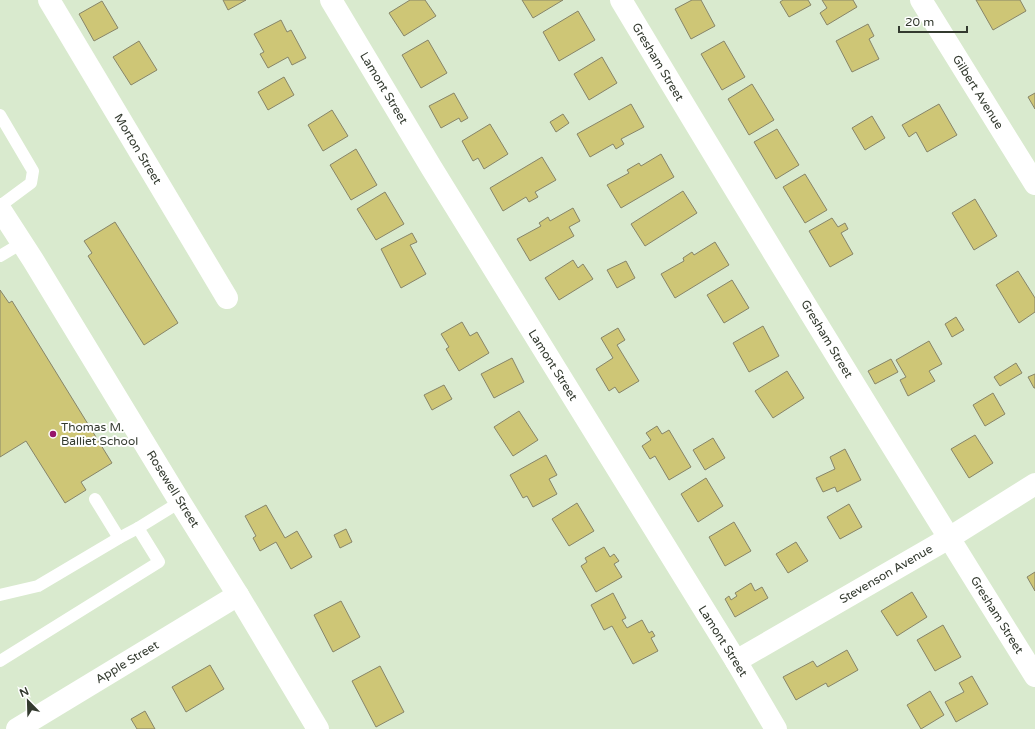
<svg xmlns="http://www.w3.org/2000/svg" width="1035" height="729" viewBox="0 0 1035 729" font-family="'Varela Round',sans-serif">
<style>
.building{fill:#cec676;stroke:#878569}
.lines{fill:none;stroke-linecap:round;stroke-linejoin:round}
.service{stroke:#fff;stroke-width:12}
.minor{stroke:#fff;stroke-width:22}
.poi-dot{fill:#97146b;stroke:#fff;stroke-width:1.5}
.labels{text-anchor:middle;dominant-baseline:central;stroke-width:4;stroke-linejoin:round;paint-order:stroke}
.street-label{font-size:12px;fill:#333a2f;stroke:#fff}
.poi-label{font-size:12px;fill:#333a2f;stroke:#fff;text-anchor:start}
</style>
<rect width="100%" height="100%" fill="#d9eace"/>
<g class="building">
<path d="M223,0H246L228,10Z"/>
<path d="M410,0H425L436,16L404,36L389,13Z"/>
<path d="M522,0H563L533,18Z"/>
<path d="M692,0H701L715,26L691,39L675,9Z"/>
<path d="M783,0H808L811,5L789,17L780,2Z"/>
<path d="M822,0H853L857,7L827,25L820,13L827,8Z"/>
<path d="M976,0H1020L1026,11L993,30Z"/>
<path d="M102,1L118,28L94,41L79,14Z"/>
<path d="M578,11L595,40L559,61L543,32Z"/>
<path d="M281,20L287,32L291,30L306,58L292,65L288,57L268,68L260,54L264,52L254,34Z"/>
<path d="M868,24L874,36L869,39L879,59L852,72L836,41Z"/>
<path d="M428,40L447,73L421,88L402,55Z"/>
<path d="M139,41L157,70L131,85L113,57Z"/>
<path d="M724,41L745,77L722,90L701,54Z"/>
<path d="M602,57L617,83L589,100L574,74Z"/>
<path d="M284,77L294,95L268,110L258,92Z"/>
<path d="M752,84L774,120L749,135L728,99Z"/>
<path d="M454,93L468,118L461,122L459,118L441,128L429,106Z"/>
<path d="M1035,93V109L1028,97Z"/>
<path d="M631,104L644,127L621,139L624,144L616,149L613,144L590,157L577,134Z"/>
<path d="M939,104L957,135L927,152L916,132L909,137L902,125Z"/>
<path d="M332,110L348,136L323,151L308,125Z"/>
<path d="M563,114L569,123L556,132L550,122Z"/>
<path d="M872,116L885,138L865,150L852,128Z"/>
<path d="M490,124L508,154L484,169L478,158L473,161L462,141Z"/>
<path d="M777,129L799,165L776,179L754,142Z"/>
<path d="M356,149L377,185L351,200L330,165Z"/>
<path d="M661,154L674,177L621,208L607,185L629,173L627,170L639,163L641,166Z"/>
<path d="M542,157L556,180L535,192L538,197L529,202L526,197L503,211L490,188Z"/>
<path d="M805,174L827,210L805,223L783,187Z"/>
<path d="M683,191L697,213L645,246L631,224Z"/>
<path d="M385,192L404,224L376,240L357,209Z"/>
<path d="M975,199L997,236L974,250L952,213Z"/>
<path d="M573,208L580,221L569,227L574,236L530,261L517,239L541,226L539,223L548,217L550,221Z"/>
<path d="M832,218L838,227L845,223L848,229L841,233L853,254L830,267L809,231Z"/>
<path d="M115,222L178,323L144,345L88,256L92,253L84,241Z"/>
<path d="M412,233L417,242L410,245L426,274L401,288L381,249Z"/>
<path d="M715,242L729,265L675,298L661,274L684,261L683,258L692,252L694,255Z"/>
<path d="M573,260L578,268L583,264L593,279L559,300L545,278Z"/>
<path d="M626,261L635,278L617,288L607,270Z"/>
<path d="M1018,271L1035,298V312L1019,323L996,285Z"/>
<path d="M732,280L749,308L724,323L707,295Z"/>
<path d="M0,290L9,303L12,301L112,463L81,482L86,490L65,503L26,441L0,457Z"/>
<path d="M956,317L964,330L952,337L945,324Z"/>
<path d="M462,322L470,336L477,332L489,353L459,371L446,349L449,347L441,334Z"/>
<path d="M763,326L779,356L749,372L733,343Z"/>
<path d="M618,328L625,340L617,345L639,381L619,393L615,387L609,391L596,369L613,358L601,338Z"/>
<path d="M929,341L942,364L929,371L935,381L908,396L900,380L906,377L896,360Z"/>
<path d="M512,358L524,382L494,398L481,374Z"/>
<path d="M891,359L898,372L875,384L868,371Z"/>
<path d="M1016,363L1022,373L1000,386L994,377Z"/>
<path d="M787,371L804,398L773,418L755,391Z"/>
<path d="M1035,374V388H1034L1028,377Z"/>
<path d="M444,385L452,399L432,410L424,395Z"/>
<path d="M993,393L1005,414L985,426L973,405Z"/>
<path d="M519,411L538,440L513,456L494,427Z"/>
<path d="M657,426L662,434L669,430L691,467L669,480L655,456L650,459L642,446L651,440L646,433Z"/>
<path d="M975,435L993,463L969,478L951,449Z"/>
<path d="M713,438L725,458L705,470L693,450Z"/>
<path d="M845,449L861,480L837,492L835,487L823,492L816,478L835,469L830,457Z"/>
<path d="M546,455L557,475L549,479L557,494L533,507L527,496L523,498L510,475Z"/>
<path d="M706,478L723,506L698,522L681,494Z"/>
<path d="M577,503L594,531L569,546L552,519Z"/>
<path d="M849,504L862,527L840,539L827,517Z"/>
<path d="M266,505L285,538L297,531L312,557L291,569L276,542L260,551L253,538L256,536L245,516Z"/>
<path d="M734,522L751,551L725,566L709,537Z"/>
<path d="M346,529L352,542L340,548L334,535Z"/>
<path d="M796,542L808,561L788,573L776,554Z"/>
<path d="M604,547L610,557L614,554L619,561L614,564L622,577L596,592L581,566L587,562L585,558Z"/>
<path d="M1035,572V591L1027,577Z"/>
<path d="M751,583L755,591L762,587L768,598L735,617L725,599L729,596L731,600L737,596L735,593Z"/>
<path d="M912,592L927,617L897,636L881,611Z"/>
<path d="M613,593L626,618L622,620L627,628L642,620L649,633L652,631L655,636L651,638L658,651L633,664L612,626L604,630L591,605Z"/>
<path d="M341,601L360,637L333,652L314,615Z"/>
<path d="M943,625L961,657L935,671L917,640Z"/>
<path d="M847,650L858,670L828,687L826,683L796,700L783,677L813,661L817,667Z"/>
<path d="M210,665L224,689L186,712L172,687Z"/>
<path d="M380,666L404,712L376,727L352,681Z"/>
<path d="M972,676L988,704L956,722L945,702L964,692L959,683Z"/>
<path d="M930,691L944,715L921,729L907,705Z"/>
<path d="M145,711L155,729H137L131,719Z"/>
</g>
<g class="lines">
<g class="service">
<path d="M0,115L33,171L31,183L0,206"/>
<path d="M0,256L22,243"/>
<path d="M95,499L119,538"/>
<path d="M0,595L38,586L119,538L138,528L180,502"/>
<path d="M0,661L159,562L138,528"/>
</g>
<g class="minor">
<path d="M49,0L227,298"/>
<path d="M331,0L431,167L736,661L776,729"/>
<path d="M621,0C757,227 895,452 1035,676"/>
<path d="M921,0L1035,184"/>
<path d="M0,209L33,260L180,502L238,595L318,729"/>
<path d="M736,661L949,538L1035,484"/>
<path d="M17,729L238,595"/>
</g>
</g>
<circle class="poi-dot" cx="53" cy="434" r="4"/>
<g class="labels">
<g class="street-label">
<text transform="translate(658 62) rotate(59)">Gresham Street</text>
<text transform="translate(384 88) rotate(59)">Lamont Street</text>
<text transform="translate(978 92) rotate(58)">Gilbert Avenue</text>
<text transform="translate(138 149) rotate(59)">Morton Street</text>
<text transform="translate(827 339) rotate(59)">Gresham Street</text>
<text transform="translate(553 365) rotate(58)">Lamont Street</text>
<text transform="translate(173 489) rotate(58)">Rosewell Street</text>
<text transform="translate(886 574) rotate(-30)">Stevenson Avenue</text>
<text transform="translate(997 615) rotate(58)">Gresham Street</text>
<text transform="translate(723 641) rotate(58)">Lamont Street</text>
<text transform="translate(127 662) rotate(-31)">Apple Street</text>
</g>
<g class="poi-label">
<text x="61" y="427">Thomas M.<tspan x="61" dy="14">Balliet School</tspan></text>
</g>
</g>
<g transform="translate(28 701) rotate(337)" stroke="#ffffff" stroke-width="3" paint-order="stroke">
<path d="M0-3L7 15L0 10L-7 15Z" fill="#333a2f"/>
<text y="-6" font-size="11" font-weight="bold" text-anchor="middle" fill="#333a2f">N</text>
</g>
<path d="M899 26v6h68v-6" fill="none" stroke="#333a2f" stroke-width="2"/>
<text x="905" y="26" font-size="12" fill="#333a2f" stroke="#ffffff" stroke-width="3" paint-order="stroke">20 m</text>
</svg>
